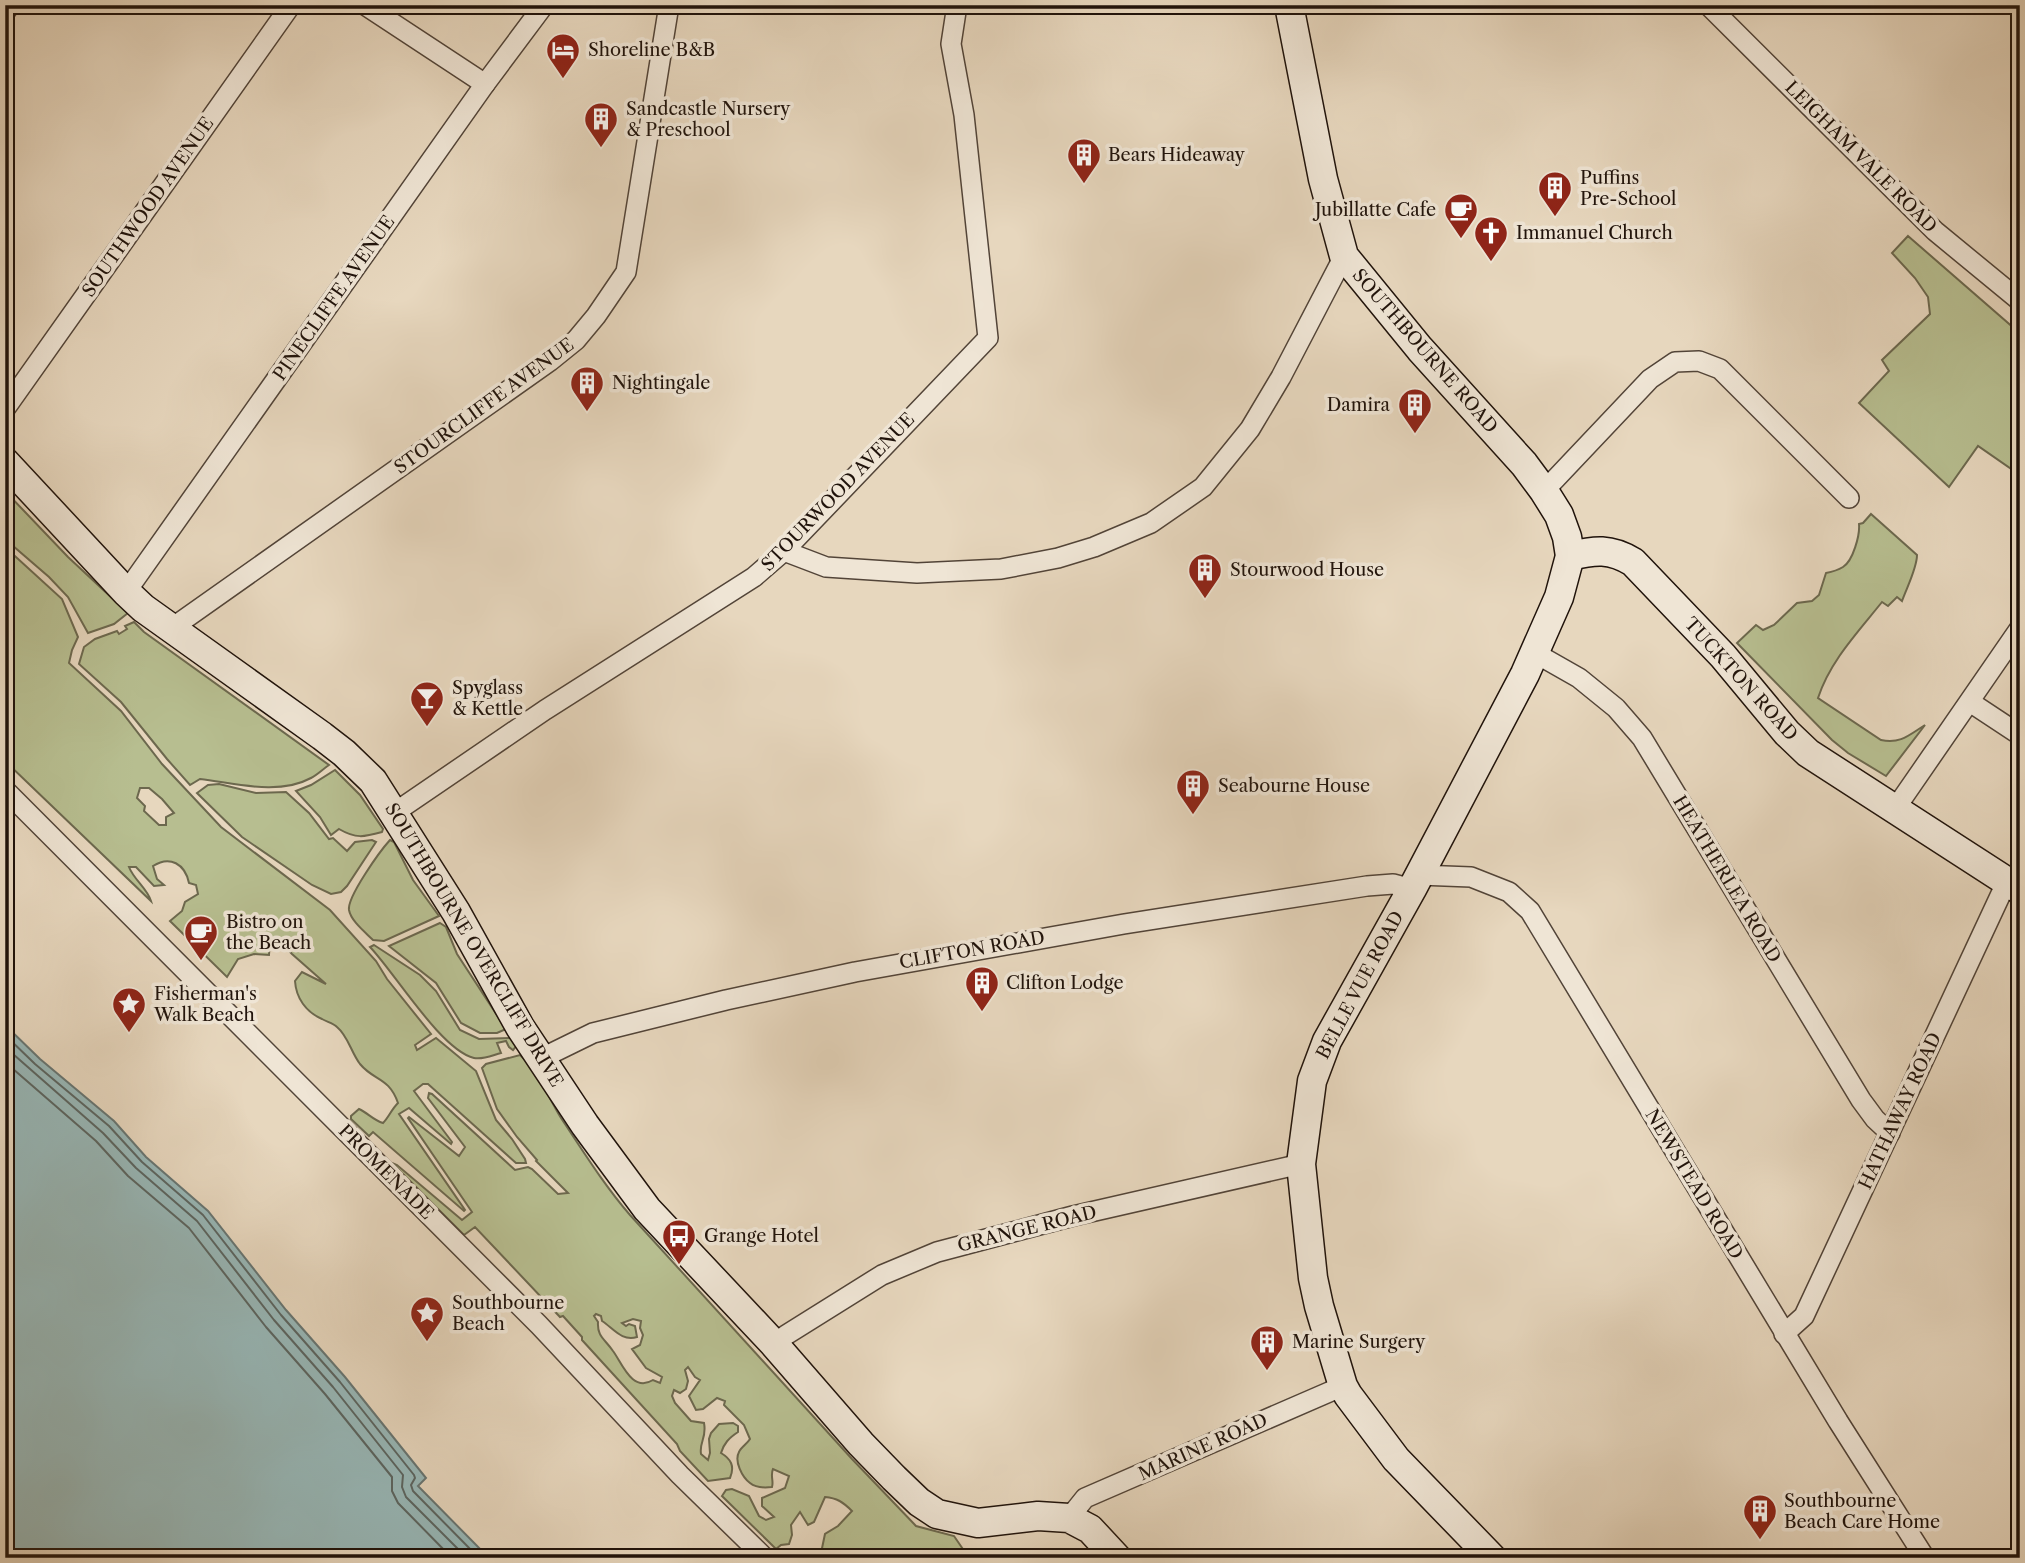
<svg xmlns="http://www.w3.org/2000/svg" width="2025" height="1563" viewBox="0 0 2025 1563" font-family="'Libre Caslon Text',serif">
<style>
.green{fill:#b7be90;stroke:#6c684e;stroke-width:2;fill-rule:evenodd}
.water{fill:#98b8b8;stroke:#687673;stroke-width:2}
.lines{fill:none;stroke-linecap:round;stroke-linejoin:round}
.shore{stroke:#5c6662;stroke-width:2}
.street-casing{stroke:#524438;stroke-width:22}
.secondary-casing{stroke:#20130b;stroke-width:31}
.street{stroke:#efe5d5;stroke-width:19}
.secondary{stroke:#efe5d5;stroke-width:28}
.labels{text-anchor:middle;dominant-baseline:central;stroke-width:7;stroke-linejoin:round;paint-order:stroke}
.poi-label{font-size:18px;fill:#20130b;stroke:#efe5d5;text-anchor:start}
.street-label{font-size:18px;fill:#20130b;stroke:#efe5d5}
</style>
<rect width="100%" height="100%" fill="#e7d7be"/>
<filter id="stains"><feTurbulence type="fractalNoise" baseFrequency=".00286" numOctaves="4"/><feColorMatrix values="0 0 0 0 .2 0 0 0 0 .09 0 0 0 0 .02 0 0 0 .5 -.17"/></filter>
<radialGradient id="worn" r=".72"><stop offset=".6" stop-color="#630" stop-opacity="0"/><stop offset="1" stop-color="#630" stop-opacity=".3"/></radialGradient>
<g class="green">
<path d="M1908,236L2015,329L2020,330V475L1978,446L1949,487L1859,403L1889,371L1882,360L1930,314L1928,297L1915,278L1892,253Z"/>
<path d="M5,491L68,557L128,613L114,624L88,633L68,597L49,577L5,539Z"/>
<path d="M1871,514L1917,555C1917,568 1907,587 1902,601L1897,597L1888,606L1882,602C1858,632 1830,661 1818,698L1881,740C1901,744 1909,735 1925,725L1886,776L1848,753L1832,740L1737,643L1756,625L1763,630L1774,625L1797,603L1812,601L1819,595L1826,573C1831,572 1838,570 1843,567C1853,561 1860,535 1859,524L1863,523Z"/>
<path d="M5,547L62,599L78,637L72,650L69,663L121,711L162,764L221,827L330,910L376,961L387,979L431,1034L415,1045L417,1050L436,1038L476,1071L496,1120L512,1139L525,1159L526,1163H516L428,1084H423L414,1091L452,1142L451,1144L409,1108L399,1114L465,1210L464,1211L373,1132L369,1136L351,1119V1116L359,1109C368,1113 373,1120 383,1123C389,1117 391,1110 398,1103C389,1077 374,1081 360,1064C351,1052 348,1036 337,1027C333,1023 327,1022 322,1019C306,1012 296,998 295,981L302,972L326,984L292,954L276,937L270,941L269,955L254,954L238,959L227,977L170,921L182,911L185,902L198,894L196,885L189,883C185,864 170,855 153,866L157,879L164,885L154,886L136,867H129C134,880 147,888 151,901L5,761ZM140,788H149L162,799L174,813L166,817V825H159L144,811L145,806L137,798Z"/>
<path d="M134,622L144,632L329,765C323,769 317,775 311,778C278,796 235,783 200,779L190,785L167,759L121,702L79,664L84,647L95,639L117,631L119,634L127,629L125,626Z"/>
<path d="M335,770L360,795L383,829L382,832C364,837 356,839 339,829L331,835L320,817L296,791L311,785Z"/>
<path d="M219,784L256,793L286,792L309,813L329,839L333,838L347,851L355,842L372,840L376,842L347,886L341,892L331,894L312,885L242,837L197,793L208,785Z"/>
<path d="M390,840L394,842L413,880L439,916L384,941L373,940C365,932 351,921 349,910C347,897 380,851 390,840Z"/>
<path d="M440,923L446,927L457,954L506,1029L497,1033H480L461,1023L436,983L389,946Z"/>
<path d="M374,945L420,975L436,991L460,1030L479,1039L511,1038L517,1045L513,1050L509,1047L506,1041L497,1043L501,1053C493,1055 483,1060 474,1058C441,1050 395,973 370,947Z"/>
<path d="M520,1055C539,1072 548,1097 561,1118C583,1151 604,1185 630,1215L852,1459L916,1526L954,1536L969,1558H823L821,1553L825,1534L838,1526L852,1511C843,1502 837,1498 825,1497L814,1522L808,1525L800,1512L791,1525L792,1535L789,1544L781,1545L776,1549L722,1496L726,1490L732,1489L749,1496L759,1516L766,1520L774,1517L762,1506V1498L785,1488L789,1476L773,1469C770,1476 774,1481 772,1487C764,1488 756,1488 750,1483C742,1477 734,1461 739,1452C741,1447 747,1444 750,1439L744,1425L724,1405L725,1401L717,1398L703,1409L696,1410L689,1396L700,1380L695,1377L688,1367L685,1370L688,1381L686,1389L680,1393L674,1390L672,1396L675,1403L691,1421L704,1423C707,1438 699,1442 701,1454L708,1460L710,1453L709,1439L711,1433L719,1424L733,1423L738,1426V1432C729,1438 724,1443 721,1453C731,1459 735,1466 730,1478L708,1481L680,1451L677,1444L582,1340V1337L563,1316L560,1317L475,1227L464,1235L392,1163L397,1165L462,1220L472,1212L408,1118L409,1117L459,1156L465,1147L428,1098L429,1093L432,1094L515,1170L528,1167L532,1169L558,1194L568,1193L536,1161L537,1160L517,1137L497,1109L482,1068L486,1064ZM596,1314L601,1316L602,1321C613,1328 622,1342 637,1337L635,1326L629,1324L626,1326L622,1323L633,1319L641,1321L640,1328L643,1335L640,1345L632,1349L646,1368L662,1377L660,1383L653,1380C632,1393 622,1363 613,1351C605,1339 597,1337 598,1322L594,1316Z"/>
</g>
<path class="water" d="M5,1025L40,1059L114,1121L146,1157L208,1211L286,1310L345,1377L426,1478L418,1486L489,1558H5Z"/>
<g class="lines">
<g class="shore">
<path d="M5,1035L35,1064L109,1126L142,1162L203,1215L281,1315L340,1382L414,1475L415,1478L411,1485L413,1491L479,1558"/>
<path d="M5,1047L103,1133L136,1168L197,1221L274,1320L333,1387L403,1475L402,1487L406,1497L467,1558"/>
<path d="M5,1062L96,1141L128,1176L189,1228L266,1327L325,1394L392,1477V1491L398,1503L452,1558"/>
</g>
<g class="street-casing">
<g id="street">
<path d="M365,5L485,84"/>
<path d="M1708,5L1935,231L2020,301"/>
<path d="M5,12L10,5"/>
<path d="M5,409L291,5"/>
<path d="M1544,491L1650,379L1675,362L1699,361L1720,369L1849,498"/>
<path d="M784,551L826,567L917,573L1001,569L1058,558L1094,547L1151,523L1203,487L1250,429L1281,377L1344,256"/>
<path d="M126,592L485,84L544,5"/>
<path d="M172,628L550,361L576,340L596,316L626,272L669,5"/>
<path d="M1535,653L1579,678L1616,708L1642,738L1861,1100L1875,1119L1890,1133"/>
<path d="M1970,702L2020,735"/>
<path d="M5,790L539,1325L680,1475L765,1558"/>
<path d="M1895,809L2020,628"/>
<path d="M394,813L545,710L754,577L784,551L988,338L964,115L951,44L957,5"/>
<path d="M1419,875L1471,877L1509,892L1530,911L1838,1421L1925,1558"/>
<path d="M542,1058L593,1033L726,1000L855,972L1124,924L1367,886L1393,884L1412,889"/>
<path d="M1784,1334L1804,1316L2007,881"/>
<path d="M774,1344L786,1335L882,1275L937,1252L1073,1216L1301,1164"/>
<path d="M1069,1518L1085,1498L1343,1386"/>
</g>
</g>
<g class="secondary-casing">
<g id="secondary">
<path d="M1289,5L1323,179L1344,256L1420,349L1524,464L1544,491L1559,515L1567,537L1570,556L1559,597L1525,674L1412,889L1327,1041L1312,1081L1301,1164L1313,1278L1319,1306L1343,1386L1348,1395L1396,1459L1492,1558"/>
<path d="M5,462L126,592L143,608L322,736L344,753L373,781L456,912L520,1027L585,1125L647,1209L774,1344L861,1444L894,1478L919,1502L937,1514L978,1523L1038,1516L1069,1518L1090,1529L1117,1558"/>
<path d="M1570,556C1595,550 1610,548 1633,562L1723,656L1787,733L1808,753L2020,890"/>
</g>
</g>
<use href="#street" class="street"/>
<use href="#secondary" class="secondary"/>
</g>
<defs>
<g id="hotel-pin" transform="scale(1.75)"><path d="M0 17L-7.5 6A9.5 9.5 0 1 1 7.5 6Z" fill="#8f2418" stroke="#efe5d5"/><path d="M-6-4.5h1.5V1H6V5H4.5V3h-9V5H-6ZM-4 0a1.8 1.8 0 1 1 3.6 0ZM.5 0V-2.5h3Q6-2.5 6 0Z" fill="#fff"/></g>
<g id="building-pin" transform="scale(1.75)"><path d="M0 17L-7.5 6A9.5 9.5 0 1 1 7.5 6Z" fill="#8f2418" stroke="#efe5d5"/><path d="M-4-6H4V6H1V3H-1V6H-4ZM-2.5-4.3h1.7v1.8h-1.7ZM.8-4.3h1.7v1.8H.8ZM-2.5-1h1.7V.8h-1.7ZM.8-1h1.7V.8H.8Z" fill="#fff"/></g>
<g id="cafe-pin" transform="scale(1.75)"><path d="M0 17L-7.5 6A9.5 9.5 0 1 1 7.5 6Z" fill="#8f2418" stroke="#efe5d5"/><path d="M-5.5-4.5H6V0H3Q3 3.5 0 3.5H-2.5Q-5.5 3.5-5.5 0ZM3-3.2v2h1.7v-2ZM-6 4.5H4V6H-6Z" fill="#fff"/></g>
<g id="church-pin" transform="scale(1.75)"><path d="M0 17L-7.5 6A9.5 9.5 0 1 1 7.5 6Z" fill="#8f2418" stroke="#efe5d5"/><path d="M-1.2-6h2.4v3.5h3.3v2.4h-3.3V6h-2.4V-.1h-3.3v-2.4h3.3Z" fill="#fff"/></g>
<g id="bar-pin" transform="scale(1.75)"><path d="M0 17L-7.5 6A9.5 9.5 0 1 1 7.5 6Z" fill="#8f2418" stroke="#efe5d5"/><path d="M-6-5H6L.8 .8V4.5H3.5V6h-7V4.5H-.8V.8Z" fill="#fff"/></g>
<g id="sight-pin" transform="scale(1.75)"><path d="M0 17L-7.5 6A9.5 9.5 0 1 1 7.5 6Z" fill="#8f2418" stroke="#efe5d5"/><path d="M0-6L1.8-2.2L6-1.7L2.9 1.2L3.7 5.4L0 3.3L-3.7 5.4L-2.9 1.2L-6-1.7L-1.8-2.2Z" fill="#fff"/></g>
<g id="bus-pin" transform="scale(1.75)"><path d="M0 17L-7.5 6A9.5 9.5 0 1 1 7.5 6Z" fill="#8f2418" stroke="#efe5d5"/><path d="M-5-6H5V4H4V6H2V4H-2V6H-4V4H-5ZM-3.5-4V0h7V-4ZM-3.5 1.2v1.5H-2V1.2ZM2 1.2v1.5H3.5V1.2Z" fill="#fff"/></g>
</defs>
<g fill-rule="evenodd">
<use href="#hotel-pin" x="563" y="50"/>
<use href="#building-pin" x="601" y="119"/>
<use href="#building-pin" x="1084" y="155"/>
<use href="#building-pin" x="1555" y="188"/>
<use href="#cafe-pin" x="1461" y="210"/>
<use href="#church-pin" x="1491" y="233"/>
<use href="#building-pin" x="587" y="383"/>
<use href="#building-pin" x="1415" y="405"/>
<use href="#building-pin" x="1205" y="570"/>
<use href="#bar-pin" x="427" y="698"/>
<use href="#building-pin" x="1193" y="786"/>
<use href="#cafe-pin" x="201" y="932"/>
<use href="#building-pin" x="982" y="983"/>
<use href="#sight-pin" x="129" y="1004"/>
<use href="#bus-pin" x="679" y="1236"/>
<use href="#sight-pin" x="427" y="1313"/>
<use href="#building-pin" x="1267" y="1342"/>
<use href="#building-pin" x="1760" y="1511"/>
</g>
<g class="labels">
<g class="poi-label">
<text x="588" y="50">Shoreline B&amp;B</text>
<text x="626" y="109">Sandcastle Nursery<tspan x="626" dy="21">&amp; Preschool</tspan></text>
<text x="1108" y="155">Bears Hideaway</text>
<text x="1580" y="178">Puffins<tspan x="1580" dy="21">Pre-School</tspan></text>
<text x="1436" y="210" text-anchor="end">Jubillatte Cafe</text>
<text x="1516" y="233">Immanuel Church</text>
<text x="612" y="383">Nightingale</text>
<text x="1390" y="405" text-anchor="end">Damira</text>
<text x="1230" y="570">Stourwood House</text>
<text x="452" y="688">Spyglass<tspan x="452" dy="21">&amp; Kettle</tspan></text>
<text x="1218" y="786">Seabourne House</text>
<text x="226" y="922">Bistro on<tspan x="226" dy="21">the Beach</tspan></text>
<text x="1006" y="983">Clifton Lodge</text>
<text x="154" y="994">Fisherman's<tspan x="154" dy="21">Walk Beach</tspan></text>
<text x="704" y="1236">Grange Hotel</text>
<text x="452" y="1303">Southbourne<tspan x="452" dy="21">Beach</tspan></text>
<text x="1292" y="1342">Marine Surgery</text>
<text x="1784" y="1501">Southbourne<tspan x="1784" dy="21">Beach Care Home</tspan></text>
</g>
<g class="street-label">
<text transform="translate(1861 157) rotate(45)">LEIGHAM VALE ROAD</text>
<text transform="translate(148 207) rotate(-55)">SOUTHWOOD AVENUE</text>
<text transform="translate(334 298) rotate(-55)">PINECLIFFE AVENUE</text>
<text transform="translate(1425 351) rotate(49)">SOUTHBOURNE ROAD</text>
<text transform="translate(484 406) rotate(-36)">STOURCLIFFE AVENUE</text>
<text transform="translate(838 492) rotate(-46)">STOURWOOD AVENUE</text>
<text transform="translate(1741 679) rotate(48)">TUCKTON ROAD</text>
<text transform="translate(1727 879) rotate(59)">HEATHERLEA ROAD</text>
<text transform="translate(474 945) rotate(59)">SOUTHBOURNE OVERCLIFF DRIVE</text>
<text transform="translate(972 950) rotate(-10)">CLIFTON ROAD</text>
<text transform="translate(1360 985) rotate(-62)">BELLE VUE ROAD</text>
<text transform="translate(1900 1111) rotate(-65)">HATHAWAY ROAD</text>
<text transform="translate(386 1172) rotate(45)">PROMENADE</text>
<text transform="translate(1694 1184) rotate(59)">NEWSTEAD ROAD</text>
<text transform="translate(1027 1229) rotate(-14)">GRANGE ROAD</text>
<text transform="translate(1203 1447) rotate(-24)">MARINE ROAD</text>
</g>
</g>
<rect width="2025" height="1563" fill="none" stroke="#e7d7be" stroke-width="28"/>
<rect x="7" y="7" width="2011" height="1549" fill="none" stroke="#20130b" stroke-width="3.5"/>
<rect x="14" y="14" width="1997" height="1535" fill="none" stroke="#20130b" stroke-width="2"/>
<rect width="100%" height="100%" filter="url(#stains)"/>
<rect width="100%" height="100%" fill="url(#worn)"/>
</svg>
